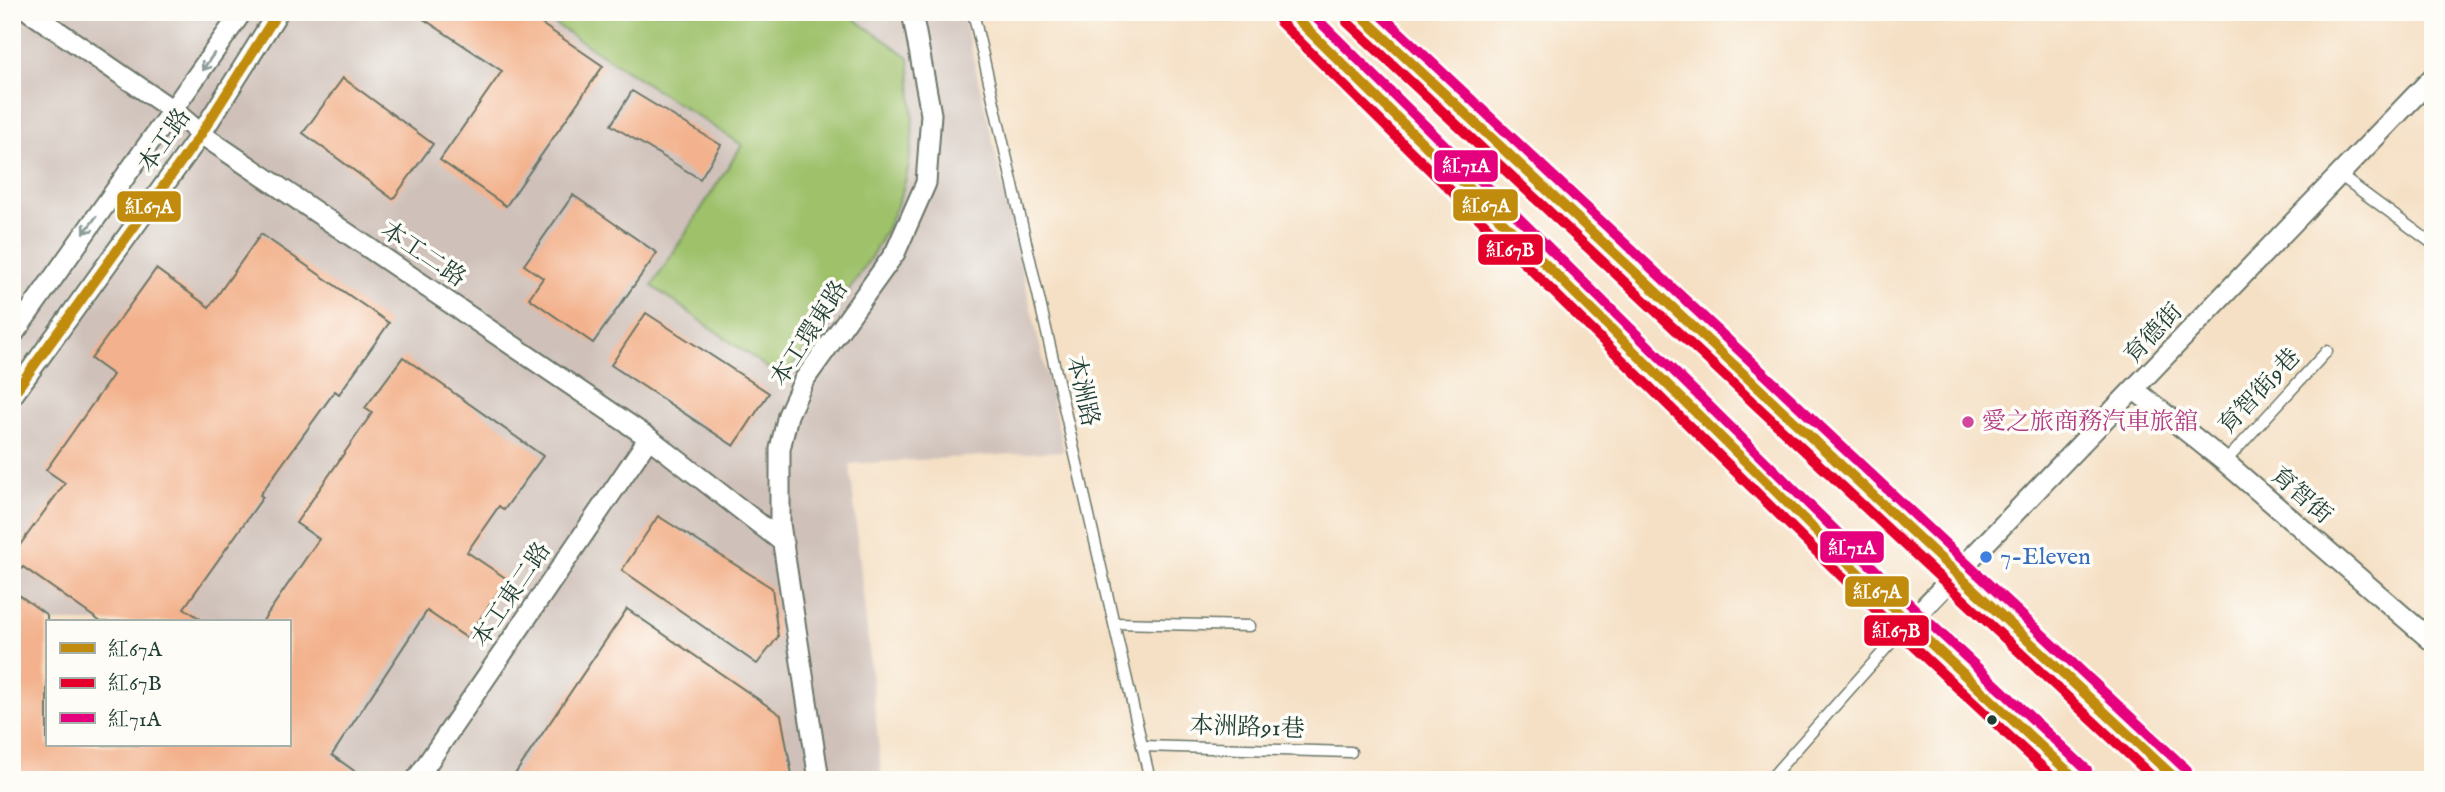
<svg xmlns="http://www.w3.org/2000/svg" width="2445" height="792" viewBox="0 0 2445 792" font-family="'IM FELL English','Noto Serif TC',serif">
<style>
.industrial{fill:#cfc1ba;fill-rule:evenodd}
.green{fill:#9ec16a;stroke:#5e7f4f;stroke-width:2}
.building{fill:#f3b28d}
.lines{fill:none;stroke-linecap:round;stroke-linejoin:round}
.lane-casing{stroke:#6a7667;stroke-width:13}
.street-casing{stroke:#6a7667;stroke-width:23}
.primary-casing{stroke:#6a7667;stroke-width:35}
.lane{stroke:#fff;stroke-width:10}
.street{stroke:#fff;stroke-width:19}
.primary{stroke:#e9c769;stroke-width:32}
.bus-1-casing{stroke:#fdfcf7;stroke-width:16}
.bus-2-casing{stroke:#fdfcf7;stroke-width:16}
.bus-3-casing{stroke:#fdfcf7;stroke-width:16}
.bus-1{stroke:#c18c0d;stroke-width:10}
.bus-2{stroke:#e4002b;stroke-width:10}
.bus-3{stroke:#e5007d;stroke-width:10}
.oneway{stroke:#8f9e9a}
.hotel-dot{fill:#d1479c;stroke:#fdfcf7;stroke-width:2.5}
.shop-dot{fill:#3f7fe0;stroke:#fdfcf7;stroke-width:2.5}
.bus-dot{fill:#1f3d34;stroke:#fdfcf7;stroke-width:2.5}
.labels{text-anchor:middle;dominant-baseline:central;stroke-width:7;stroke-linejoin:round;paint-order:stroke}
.street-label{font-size:24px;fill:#1f3d34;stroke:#fdfcf7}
.hotel-label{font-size:24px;fill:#b23c85;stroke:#fdfcf7;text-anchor:start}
.shop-label{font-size:24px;fill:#366cbe;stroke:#fdfcf7;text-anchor:start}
.line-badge{stroke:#fdfcf7;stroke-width:2.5}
.badge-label{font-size:19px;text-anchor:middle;font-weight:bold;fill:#fff}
</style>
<rect width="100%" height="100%" fill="#fdfcf7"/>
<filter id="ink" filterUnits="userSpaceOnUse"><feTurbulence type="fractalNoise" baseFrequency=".0143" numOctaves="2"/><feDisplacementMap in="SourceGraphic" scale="14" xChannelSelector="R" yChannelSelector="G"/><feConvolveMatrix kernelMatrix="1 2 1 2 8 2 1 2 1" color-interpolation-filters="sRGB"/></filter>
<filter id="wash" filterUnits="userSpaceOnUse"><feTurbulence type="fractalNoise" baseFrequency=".00686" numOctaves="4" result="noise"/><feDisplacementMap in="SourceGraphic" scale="28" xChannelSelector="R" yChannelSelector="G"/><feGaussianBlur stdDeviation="1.57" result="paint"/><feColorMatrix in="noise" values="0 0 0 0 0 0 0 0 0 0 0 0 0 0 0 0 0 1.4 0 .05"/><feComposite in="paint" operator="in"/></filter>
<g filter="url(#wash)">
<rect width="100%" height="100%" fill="#f5e0c5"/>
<path class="industrial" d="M12,12H963L1064,451L850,464L882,780H12ZM47,622H289V745H47Z"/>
<path class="green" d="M536,12H844L909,57C912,94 916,131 908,169C893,245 828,316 783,379L652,286L742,145Z"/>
<g id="blocks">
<g class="building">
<path d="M413,12H524L603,66L506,206L440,160L502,71Z"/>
<path d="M343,78L433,144L393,199L303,133Z"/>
<path d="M632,91L721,145L700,179L611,125Z"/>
<path d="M573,195L657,253L593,343L529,298L543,278L524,265Z"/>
<path d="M261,234L389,323L339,394L335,391L260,495L263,497L184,608L205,622H101L23,567L12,582V556L65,483L46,470L113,375L91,359L156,269L209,307Z"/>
<path d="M646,313L769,393L734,446L611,365Z"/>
<path d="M403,357L543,456L504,510L499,506L467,552L507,579L467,638L427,611L332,755L367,780H12V590L47,615V745H289V622H262L319,539L296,523L372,413L365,408Z"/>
<path d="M658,516L772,588L778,637L757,664L622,570Z"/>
<path d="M627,609L781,715L793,780H511Z"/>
</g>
</g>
</g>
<g filter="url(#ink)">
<use href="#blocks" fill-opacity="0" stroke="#6a7667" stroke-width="2"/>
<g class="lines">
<g class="lane-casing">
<g id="lane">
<path d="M973,12L1150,780"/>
<path d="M2338,174L2433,244"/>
<path d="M2225,462L2327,351"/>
<path d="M1114,623L1250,626"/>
<path d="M1142,746L1351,752"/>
<path d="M1769,780L1906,626"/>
</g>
</g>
<g class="street-casing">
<g id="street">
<path d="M30,12L174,111L201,134L649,438L784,543"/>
<path d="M12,336L242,12"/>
<path d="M2135,390L2225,462L2433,642"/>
<path d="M12,396L201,134L278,12"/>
<path d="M1909,623L2433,77"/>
<path d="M416,780L649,438"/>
<path d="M819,780L780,524V449L788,415L804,380L895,253L926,183L931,114L912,12"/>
</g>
</g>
<g class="primary-casing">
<g id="primary">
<path d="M1290,12L1909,623L2077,780"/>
<path d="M1357,12L2177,780"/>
</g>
</g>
<use href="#lane" class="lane"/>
<use href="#street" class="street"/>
<use href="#primary" class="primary"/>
<g class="bus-1-casing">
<g id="bus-1">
<path d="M1290,12L1909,623L2077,780"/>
<path d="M1357,12L2177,780"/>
<path d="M12,396L201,134L278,12"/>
</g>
</g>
<g class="bus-2-casing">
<g id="bus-2">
<path d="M1280,22L1899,633L2056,780"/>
<path d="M1347,22L2156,780"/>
</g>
</g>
<g class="bus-3-casing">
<g id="bus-3">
<path d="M1310,12L1919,613L2087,770"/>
<path d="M1378,12L2187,770"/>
</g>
</g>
<use href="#bus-1" class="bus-1"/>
<use href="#bus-2" class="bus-2"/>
<use href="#bus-3" class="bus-3"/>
</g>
<defs><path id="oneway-shaft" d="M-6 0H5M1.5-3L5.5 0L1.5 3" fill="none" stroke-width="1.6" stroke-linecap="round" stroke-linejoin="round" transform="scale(1.75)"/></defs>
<g class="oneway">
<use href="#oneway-shaft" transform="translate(208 62) rotate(125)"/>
<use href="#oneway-shaft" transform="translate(90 225) rotate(126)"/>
</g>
</g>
<circle class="hotel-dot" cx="1968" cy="422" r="7"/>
<circle class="shop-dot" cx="1986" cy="557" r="7"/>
<circle class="bus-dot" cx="1992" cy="720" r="6"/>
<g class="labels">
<g class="street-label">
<text transform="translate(165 141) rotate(-55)">本工路</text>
<text transform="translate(423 255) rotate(34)">本工二路</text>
<text transform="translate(810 334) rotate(-57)">本工環東路</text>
<text transform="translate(2154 334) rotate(-47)">育德街</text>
<text transform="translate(1082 391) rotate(77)">本洲路</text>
<text transform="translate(2260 392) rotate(-47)">育智街9巷</text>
<text transform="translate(2301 496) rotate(41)">育智街</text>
<text transform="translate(512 595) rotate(-56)">本工東二路</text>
<text transform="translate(1247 728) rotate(2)">本洲路91巷</text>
</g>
<g class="hotel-label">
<text x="1982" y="422">愛之旅商務汽車旅舘</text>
</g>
<g class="shop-label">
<text x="2000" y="557">7-Eleven</text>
</g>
</g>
<g class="line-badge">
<rect x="1433" y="149" width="66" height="34" rx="7" fill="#e5007d"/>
<rect x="1452" y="188" width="67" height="34" rx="7" fill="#c18c0d"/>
<rect x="116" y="190" width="66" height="33" rx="7" fill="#c18c0d"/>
<rect x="1477" y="233" width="67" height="33" rx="7" fill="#e4002b"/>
<rect x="1819" y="530" width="66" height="34" rx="7" fill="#e5007d"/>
<rect x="1844" y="575" width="66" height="33" rx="7" fill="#c18c0d"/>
<rect x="1863" y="614" width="67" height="33" rx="7" fill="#e4002b"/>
</g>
<g class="badge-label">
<text x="1466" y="172">紅71A</text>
<text x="1486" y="212">紅67A</text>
<text x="149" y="213">紅67A</text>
<text x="1510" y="256">紅67B</text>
<text x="1852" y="554">紅71A</text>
<text x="1877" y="598">紅67A</text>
<text x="1896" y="637">紅67B</text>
</g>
<rect width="2445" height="792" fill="none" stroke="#fdfcf7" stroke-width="42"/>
<rect x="46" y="620" width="245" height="126" fill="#fdfcf7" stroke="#a4b0a9" stroke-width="2"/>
<rect x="60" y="643" width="35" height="10" fill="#c18c0d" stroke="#a4b0a9" stroke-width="2"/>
<text x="108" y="656" font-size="21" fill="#1f3d34">紅67A</text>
<rect x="60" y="678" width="35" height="10" fill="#e4002b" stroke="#a4b0a9" stroke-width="2"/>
<text x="108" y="690" font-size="21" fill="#1f3d34">紅67B</text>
<rect x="60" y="713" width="35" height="10" fill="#e5007d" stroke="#a4b0a9" stroke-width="2"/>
<text x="108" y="726" font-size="21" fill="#1f3d34">紅71A</text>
</svg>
